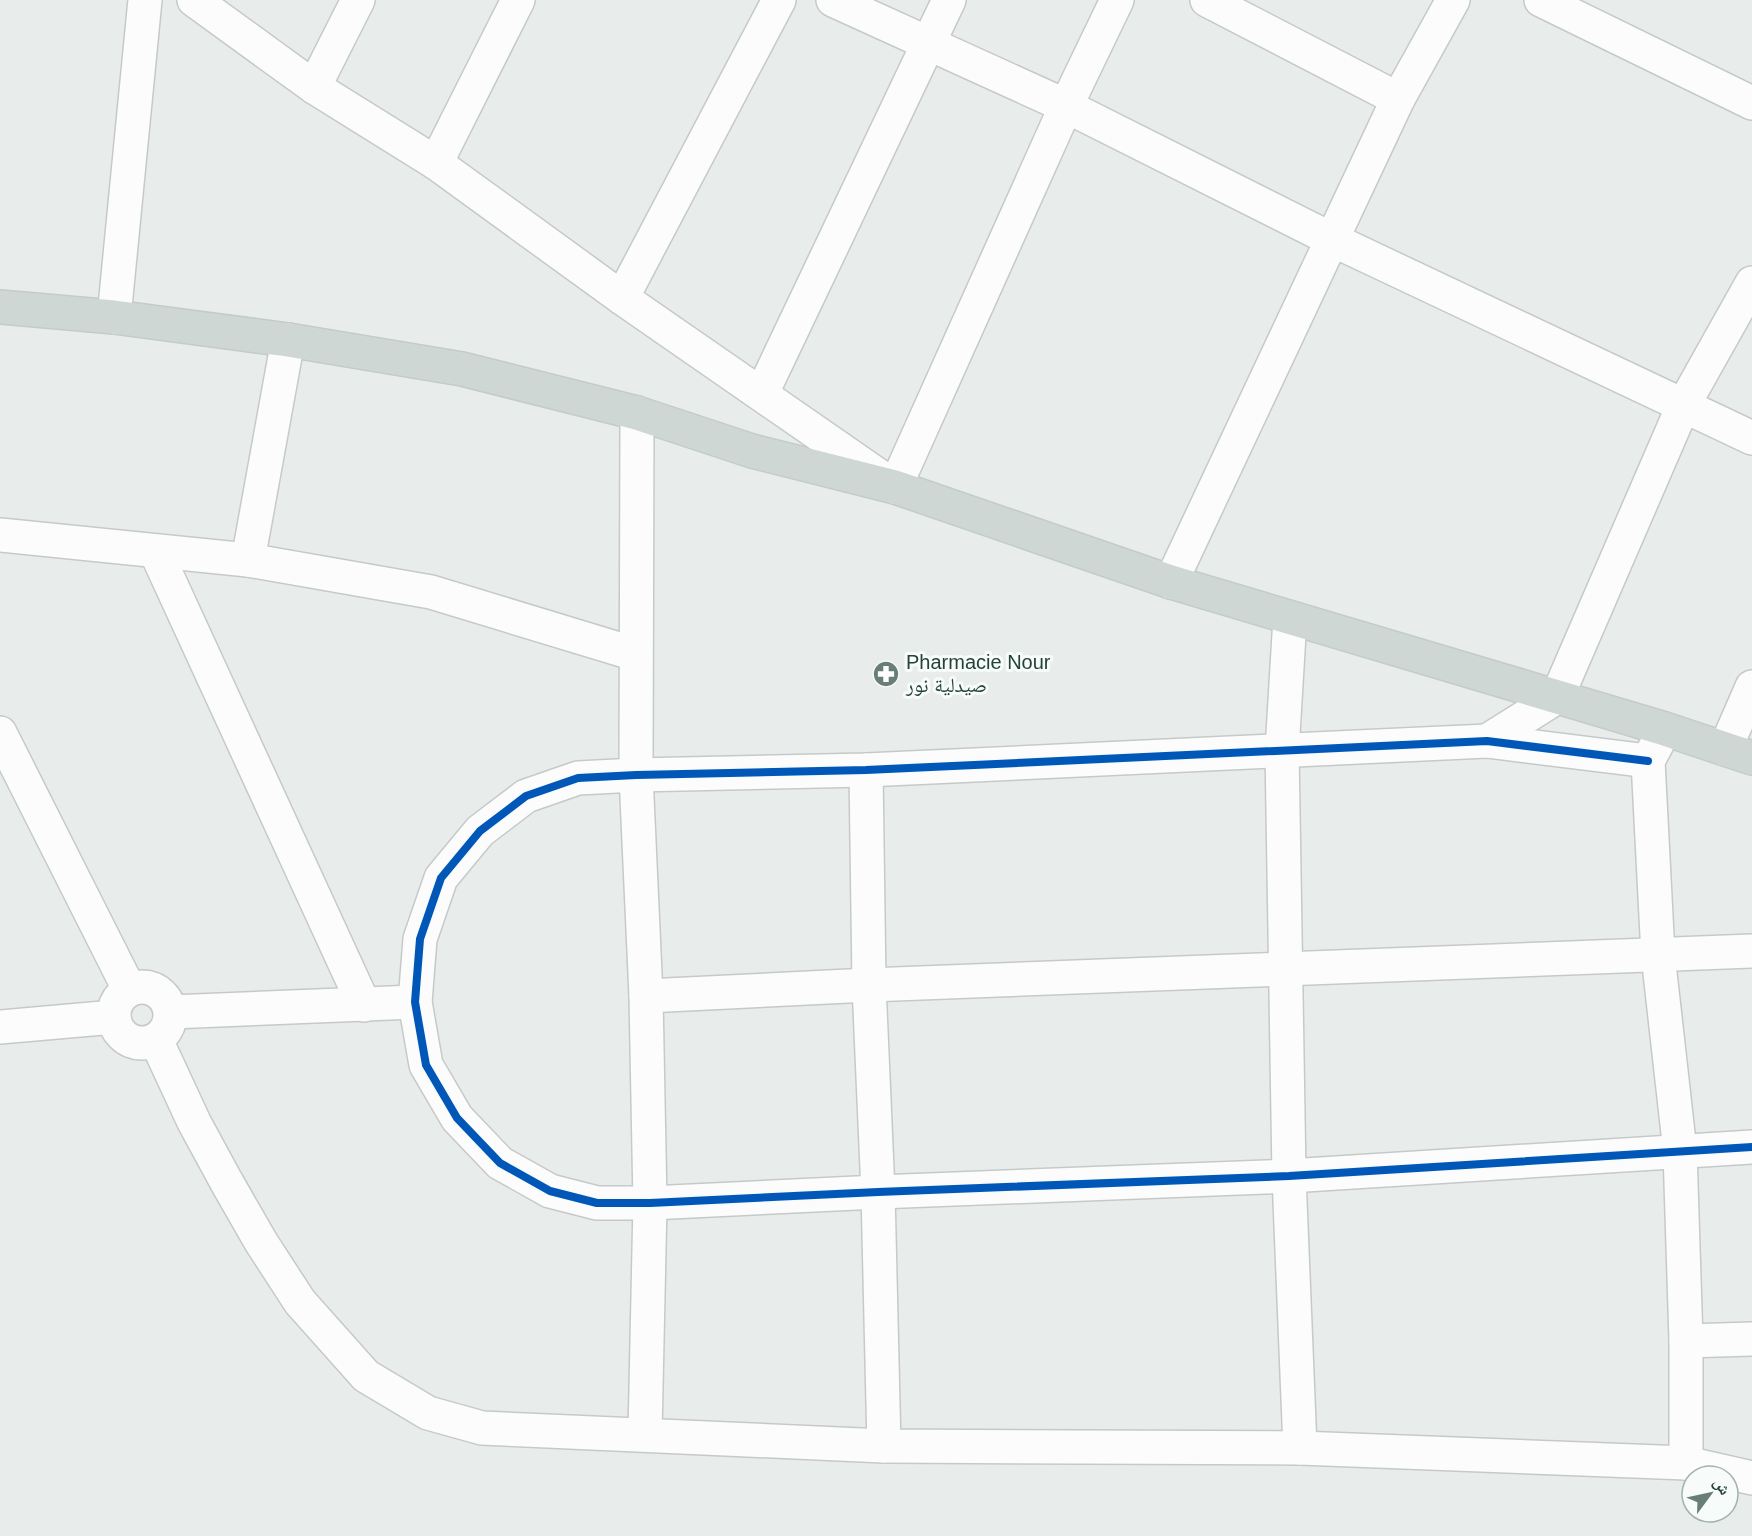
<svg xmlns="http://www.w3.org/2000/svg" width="1752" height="1536" viewBox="0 0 1752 1536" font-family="Helvetica,'Noto Naskh Arabic',sans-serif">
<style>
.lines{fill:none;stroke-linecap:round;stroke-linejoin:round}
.minor-casing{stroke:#c5cac8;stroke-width:36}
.major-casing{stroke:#c3ccc9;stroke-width:36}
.minor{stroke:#fcfcfc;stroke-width:33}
.major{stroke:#cfd7d5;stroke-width:33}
.cycleway-casing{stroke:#f7fbf9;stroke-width:11}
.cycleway{stroke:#0057b8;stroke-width:8}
.labels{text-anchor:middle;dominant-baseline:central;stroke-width:6;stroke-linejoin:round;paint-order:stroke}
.poi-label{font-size:20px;fill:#24423a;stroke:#f7fbf9;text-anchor:start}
</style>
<rect width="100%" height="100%" fill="#e8edeb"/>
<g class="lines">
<g class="minor-casing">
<g id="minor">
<path d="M194,0L314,87L436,163L622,298L895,487L1066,106L1117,0"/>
<path d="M833,0L1066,106L1333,240L1752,438"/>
<path d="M1207,0L1398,99"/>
<path d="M1541,0L1752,103"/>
<path d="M314,87L358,0"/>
<path d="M436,163L518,0"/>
<path d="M622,298L779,0"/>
<path d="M114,317L145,0"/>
<path d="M762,393L949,0"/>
<path d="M637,413L636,775L646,996L650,1203L645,1434"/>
<path d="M0,535L248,560L431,592L635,654"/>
<path d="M156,552L364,1005"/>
<path d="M248,560L288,340"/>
<path d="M1171,582L1398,99L1453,0"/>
<path d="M1290,618L1282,750L1289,1176L1300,1448"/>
<path d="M0,733L129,989"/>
<path d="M1487,741L1557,697L1683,406L1752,283"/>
<path d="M1658,742L1648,761L1658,955L1680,1151L1686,1341V1463"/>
<path d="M1725,749L1752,687"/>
<path d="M1648,761L1487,741L866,770L636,775L578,778L526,796L480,831L441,878L420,939L415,1002L426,1065L457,1118L500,1163L550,1191L597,1203H650L878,1192L1289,1176L1752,1147"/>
<path d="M866,770L869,985L878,1192L884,1446"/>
<circle cx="142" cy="1015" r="28"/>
<path d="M646,996L869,985L1752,951"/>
<path d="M171,1012L415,1002"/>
<path d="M0,1027L114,1017"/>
<path d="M156,1040L194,1122L226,1181L261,1242L300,1302L366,1376L428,1413L482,1428L884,1446L1300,1448L1686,1463L1752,1478"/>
<path d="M1686,1341L1752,1339"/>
</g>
</g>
<g class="major-casing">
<path id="major" d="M0,307L114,317L288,340L462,369L637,413L752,451L895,487L1171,582L1665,729L1752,758"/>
</g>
<use href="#minor" class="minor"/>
<use href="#major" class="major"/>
<g class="cycleway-casing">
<path id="cycleway" d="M1648,761L1487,741L866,770L636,775L578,778L526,796L480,831L441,878L420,939L415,1002L426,1065L457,1118L500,1163L550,1191L597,1203H650L878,1192L1289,1176L1752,1147"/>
</g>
<use href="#cycleway" class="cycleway"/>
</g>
<defs>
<g id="pharmacy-disc" transform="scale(1.35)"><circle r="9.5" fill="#697e78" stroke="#f7fbf9"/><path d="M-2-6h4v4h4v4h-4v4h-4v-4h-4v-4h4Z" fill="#fff"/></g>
</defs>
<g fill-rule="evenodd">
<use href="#pharmacy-disc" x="886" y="674"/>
</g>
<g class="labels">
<g class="poi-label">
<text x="906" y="662">Pharmacie Nour<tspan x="906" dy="23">صيدلية نور</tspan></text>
</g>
</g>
<g transform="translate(1710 1494) rotate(57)"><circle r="28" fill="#f7fbf9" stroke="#a3b1ad" stroke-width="1.5"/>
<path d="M0-4.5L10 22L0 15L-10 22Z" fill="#697e78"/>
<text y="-9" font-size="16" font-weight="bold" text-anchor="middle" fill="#24423a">ش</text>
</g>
</svg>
